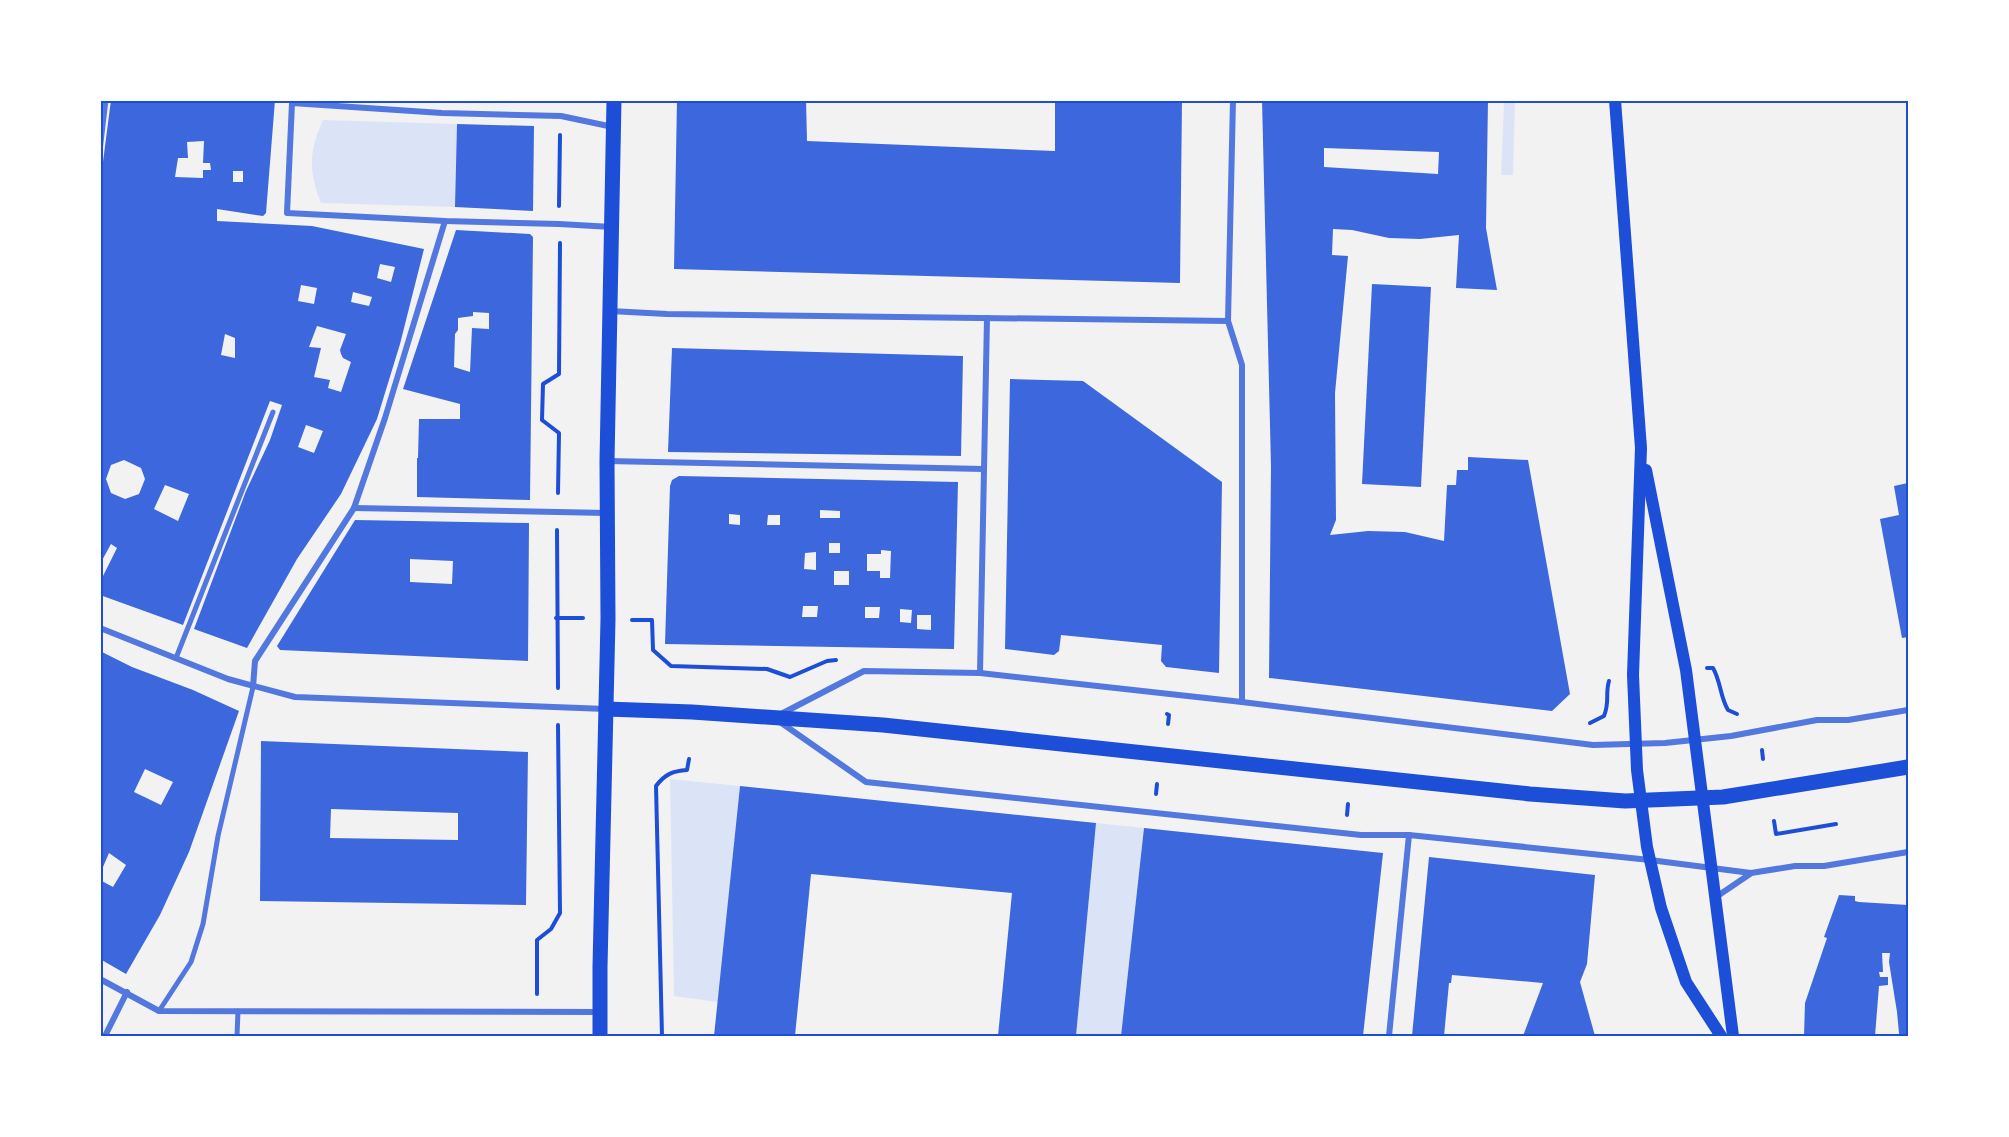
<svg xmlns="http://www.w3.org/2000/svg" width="2009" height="1137" viewBox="0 0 2009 1137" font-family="Commissioner,sans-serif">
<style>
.green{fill:#dbe4f7}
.building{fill:#3d67dc;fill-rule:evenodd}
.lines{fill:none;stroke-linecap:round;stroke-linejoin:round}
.path{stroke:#1d4ed8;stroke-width:4}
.pedestrian{stroke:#5277de;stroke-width:5}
.minor{stroke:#5277de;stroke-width:6}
.secondary{stroke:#1d4ed8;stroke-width:12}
.primary{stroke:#1d4ed8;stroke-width:15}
.neatline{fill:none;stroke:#1d4ed8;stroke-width:2}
</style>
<rect width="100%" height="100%" fill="#f2f2f2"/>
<g class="green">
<path d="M1504,101H1515L1513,175H1501Z"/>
<path d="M323,120L457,124L455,207L321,203C308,171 309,151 323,120Z"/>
<path d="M670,779L740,786L718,1002L674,996Z"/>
<path d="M1096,823L1144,828L1121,1036H1076Z"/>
</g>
<g class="building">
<path d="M111,100H275L266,213L263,216L217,209V221L312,226L424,249L400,344L377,419L341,494L297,559L247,648L194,629L246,491L270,440L282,405L270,401L183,625L100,595V582L117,548L111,544L100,564V212L103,204L100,203L102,193L100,185ZM204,141L203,163H210L211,170H203V178L175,177L178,158H188L187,142ZM233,171H243V182H233ZM380,264L395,267L391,282L377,278ZM301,285L317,288L314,304L298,301ZM353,292L372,297L369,306L351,302ZM317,326L346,334L340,350L341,354L343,358L351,362L341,392L328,388L330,380L314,377L321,348L309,347ZM225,334L235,338V358L221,355ZM306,425L323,431L314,453L298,447ZM124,460L141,468L145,479L139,494L125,499L111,493L106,479L111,465ZM165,485L189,494L178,521L154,509Z"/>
<path d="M677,100H806L807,141L1055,151V100H1182L1180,283L674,269Z"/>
<path d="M1262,100H1488L1486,228L1497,290L1456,288L1459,235L1420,239L1389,238L1352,230L1333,229L1332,255L1348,256L1335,393L1336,520L1330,535L1368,531L1405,532L1444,541L1447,485H1456L1457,470H1468V457L1528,460L1570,694L1552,711L1269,678L1271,466ZM1324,148L1439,152L1438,174L1324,167Z"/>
<path d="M457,124L534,126L533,211L455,207Z"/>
<path d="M456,230L530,234L533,237L530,500L417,497V458H418L419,419H460V404L403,389ZM473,312L489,313V329L472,328L470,372L454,367L455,334L458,330V318L473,316Z"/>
<path d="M1372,284L1431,287L1421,487L1362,484Z"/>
<path d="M672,348L963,356L961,456L668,452Z"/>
<path d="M1010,379L1083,381L1222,482L1219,673L1166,667L1161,661L1162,645L1061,635L1059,651L1054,655L1005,649Z"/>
<path d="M679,476L958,482L954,649L665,644L670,486L672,480ZM820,510L840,511V518H820ZM729,514L740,515V525L729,524ZM768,515H780V525H767ZM829,543H840V553H829ZM881,550L891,551L890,578H880V571H867V554H881ZM816,552V570L804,569L805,553ZM834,571H849V585H834ZM803,606H818L817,617H802ZM865,607H880L879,618H865ZM900,609L912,610L911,623L900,622ZM917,615H931V630L917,629Z"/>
<path d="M1908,483V637L1902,638L1880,519L1899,515L1894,486Z"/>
<path d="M355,520L529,523L528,661L280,650L277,646ZM410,559L453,561L452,584L410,582Z"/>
<path d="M100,651L132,667L193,690L239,711L189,852L160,915L126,974L100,959V880L113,887L126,865L109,853L100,874ZM145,769L173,782L161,805L134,792Z"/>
<path d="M261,741L528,752L526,905L260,901ZM331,809L458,813V840L330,838Z"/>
<path d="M740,786L1096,823L1076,1036H998L1012,893L811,874L795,1036H714Z"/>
<path d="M1144,828L1383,853L1363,1036H1121Z"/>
<path d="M1429,857L1595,875L1587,964L1580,982L1595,1036H1523L1543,983L1452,975L1451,983H1449L1444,1036H1412Z"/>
<path d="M1839,895L1855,896V901L1859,902L1908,905V1036H1900L1899,1033L1897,1012L1889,962L1890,953H1882L1883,972H1879L1880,977H1888V985L1879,986L1875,1036H1804L1805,1003L1827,938L1824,937Z"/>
</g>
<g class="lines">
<g class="path">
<path d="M559,206L560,135"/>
<path d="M558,493L559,433L542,420L543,384L559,374L560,243"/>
<path d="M557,530L558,688"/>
<path d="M556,618H583"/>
<path d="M632,620H652L653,650L671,666L767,669L790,677L827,661L836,660"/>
<path d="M1707,668H1713C1721,682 1720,697 1728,710L1737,714"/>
<path d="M1167,714L1169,715L1168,724"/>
<path d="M1590,723L1604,716C1610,701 1605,694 1609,681"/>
<path d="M1762,750L1763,759"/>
<path d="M1156,794L1157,784"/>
<path d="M1347,815L1348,804"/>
<path d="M1774,821L1776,834L1836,824"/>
<path d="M537,994V940L551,929L560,913L558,725"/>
<path d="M662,1036L656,786C665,774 673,771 687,770L689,759"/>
</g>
<g class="pedestrian">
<path d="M100,151L106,100"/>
<path d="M176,658L273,412"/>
<path d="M159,1011L191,962L203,924L218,836L253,687"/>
<path d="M237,1036L238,1011"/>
</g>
<g class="minor">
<path d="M1233,100L1228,321L1242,365V702"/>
<path d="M612,227L559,224L445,221L287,213L292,103L442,113L561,116L613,127"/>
<path d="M610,311L667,314L1228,321"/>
<path d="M607,461L984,469"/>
<path d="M354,508L607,513"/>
<path d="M100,628L228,679L295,697L606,709"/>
<path d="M980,673L987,318"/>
<path d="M253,687L255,661L354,508L385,418L445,221"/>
<path d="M781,714L864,671L980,673L1242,702L1593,745L1665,743L1731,736L1817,720H1848L1908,710"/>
<path d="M780,722L866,782L1361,835H1409L1650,860L1751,873L1795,866H1824L1908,852"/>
<path d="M1716,897L1750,874"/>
<path d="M100,979L159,1011L599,1012"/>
<path d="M105,1036L127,992"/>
<path d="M1389,1036L1409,835"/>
</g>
<g class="secondary">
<path d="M1615,100L1641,448L1633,675L1637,770L1647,847L1661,908L1686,982L1721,1036"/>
<path d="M1646,470L1686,670L1733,1036"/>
</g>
<g class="primary">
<path d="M606,709L692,712L883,725L1530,794L1625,801L1723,797L1908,767"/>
<path d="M600,1036V967L608,619L607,461L614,100"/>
</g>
</g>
<rect width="2009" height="1137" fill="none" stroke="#ffffff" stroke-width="204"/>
<rect x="102" y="102" width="1805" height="933" class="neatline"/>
</svg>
